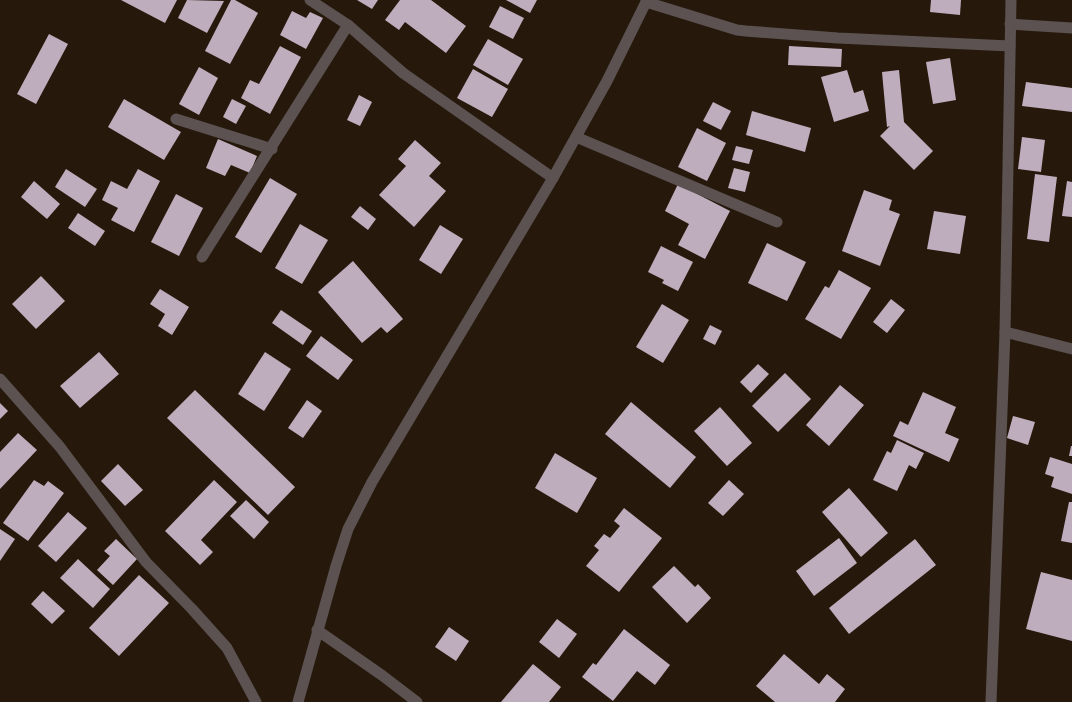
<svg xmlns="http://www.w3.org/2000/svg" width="1072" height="702" viewBox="0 0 1072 702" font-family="'IBM Plex Serif',serif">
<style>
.building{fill:#beadbd}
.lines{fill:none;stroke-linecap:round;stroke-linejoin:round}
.service{stroke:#5c5251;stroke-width:11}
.minor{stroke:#5c5251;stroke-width:11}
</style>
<rect width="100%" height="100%" fill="#26190c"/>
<g class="building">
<path d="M121,0H177L165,23Z"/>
<path d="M187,0L224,1L207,33L178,18Z"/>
<path d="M231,0H235L258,13L230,64L205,51Z"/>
<path d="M357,0H378L372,9Z"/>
<path d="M400,0H431L466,26L446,53L405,22L399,30L385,20Z"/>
<path d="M506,0H537L530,13Z"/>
<path d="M931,0H961L960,15L930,12Z"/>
<path d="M500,6L524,18L513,39L489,27Z"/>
<path d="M292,11L306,18L310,12L323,18L306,49L280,35Z"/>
<path d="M49,34L68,44L36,104L17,94Z"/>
<path d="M488,39L523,59L508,85L473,65Z"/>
<path d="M280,46L301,57L270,114L241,98L250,80L259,84Z"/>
<path d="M789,46L842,49L841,67L788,65Z"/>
<path d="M950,58L956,100L933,104L926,62Z"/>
<path d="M199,67L218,78L199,115L179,104Z"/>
<path d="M473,69L508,89L492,117L457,98Z"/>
<path d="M847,70L854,93L863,90L869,111L834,122L821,77Z"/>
<path d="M899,70L904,122L933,151L914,170L880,136L890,126L887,127L882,72Z"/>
<path d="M1026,82L1072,88V112L1022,106Z"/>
<path d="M359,95L372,102L360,126L347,120Z"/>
<path d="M124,99L181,132L164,160L108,127Z"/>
<path d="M232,99L246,106L236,124L223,117Z"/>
<path d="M713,102L731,111L721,130L703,121Z"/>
<path d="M752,111L811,128L805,152L746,135Z"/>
<path d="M697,128L726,143L707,181L678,167Z"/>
<path d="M1022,137L1045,140L1041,172L1018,169Z"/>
<path d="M218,139L257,156L250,173L231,165L225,176L206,168Z"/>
<path d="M415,140L441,163L429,176L446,191L414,227L379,195L406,166L398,159Z"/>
<path d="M736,146L753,150L749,164L732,160Z"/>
<path d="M734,168L750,172L745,192L728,188Z"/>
<path d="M66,169L97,189L85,207L55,187Z"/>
<path d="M138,169L160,181L134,232L111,220L118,208L102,200L111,181L127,189Z"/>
<path d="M1035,174L1057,177L1049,242L1027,239Z"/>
<path d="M270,178L297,194L261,253L235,237Z"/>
<path d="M34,181L60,204L47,219L21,197Z"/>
<path d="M1067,181L1072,182V217L1062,216Z"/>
<path d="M678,184L730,211L705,259L678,245L689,224L665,211Z"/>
<path d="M864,190L892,200L889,210L900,214L880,266L842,251Z"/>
<path d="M176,194L203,208L179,256L151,242Z"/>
<path d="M360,206L376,219L368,230L351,217Z"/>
<path d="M934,211L966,216L960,254L927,249Z"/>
<path d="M78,213L105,231L95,246L68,228Z"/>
<path d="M300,224L328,240L302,284L275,268Z"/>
<path d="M440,225L463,239L441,274L419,260Z"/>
<path d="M767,243L806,262L787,301L748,283Z"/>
<path d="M661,246L693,262L678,291L662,283L664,280L648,272Z"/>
<path d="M353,261L403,319L387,333L381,327L362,343L318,292Z"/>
<path d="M839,270L871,288L841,339L805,319L825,286L829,288Z"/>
<path d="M41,276L65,301L36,329L12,304Z"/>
<path d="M160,289L189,307L172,335L158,326L165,314L150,304Z"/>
<path d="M891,299L905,310L887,333L873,322Z"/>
<path d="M662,304L689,320L663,363L636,347Z"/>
<path d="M281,310L312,331L303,345L272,323Z"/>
<path d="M710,325L722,331L715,345L703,339Z"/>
<path d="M321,336L353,360L338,380L306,356Z"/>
<path d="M99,352L119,374L80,408L60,386Z"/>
<path d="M265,352L291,369L264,411L238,394Z"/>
<path d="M758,364L769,374L751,393L740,382Z"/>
<path d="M785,373L811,399L778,432L752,406Z"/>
<path d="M840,385L864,405L829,446L806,425Z"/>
<path d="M195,390L295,487L268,515L167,418Z"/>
<path d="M923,392L956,407L945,433L959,439L949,462L893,436L900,421L908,425Z"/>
<path d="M307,400L322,411L303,438L288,428Z"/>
<path d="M631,402L696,457L670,488L605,434Z"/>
<path d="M0,403L8,411L0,419Z"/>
<path d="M720,407L752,443L727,466L694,431Z"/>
<path d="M1013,416L1035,422L1028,445L1007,438Z"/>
<path d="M18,433L37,450L0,489V452Z"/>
<path d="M897,440L924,453L916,469L909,465L897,491L873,480L887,451L891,453Z"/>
<path d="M1071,446H1072V456H1069Z"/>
<path d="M555,453L597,478L577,513L535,488Z"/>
<path d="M1050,457L1072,464V494L1051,487L1054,477L1045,474Z"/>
<path d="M118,464L143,490L125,506L101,481Z"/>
<path d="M34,480L44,486L48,481L64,493L28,541L3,523Z"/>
<path d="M214,480L237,502L201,540L213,552L200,565L165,531Z"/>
<path d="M729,480L744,494L723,516L708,503Z"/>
<path d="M849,488L888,533L861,557L822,512Z"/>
<path d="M246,500L269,522L254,539L230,516Z"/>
<path d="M1069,502H1072V543L1061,541Z"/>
<path d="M624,508L662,538L619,592L586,566L599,550L594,546L604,534L610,538L620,526L614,521Z"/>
<path d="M68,512L87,528L56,562L38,546Z"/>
<path d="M0,529L15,539L0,561Z"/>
<path d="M839,538L857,563L814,596L796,571Z"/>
<path d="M116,539L137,559L113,585L97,570L110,556L104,551Z"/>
<path d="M915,539L936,565L849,634L829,608Z"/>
<path d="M78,559L110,589L93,608L60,578Z"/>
<path d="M674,566L695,587L698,584L711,598L687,623L652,587Z"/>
<path d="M1041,572L1072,580V641L1026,629Z"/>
<path d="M139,575L169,603L119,656L89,628Z"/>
<path d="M43,591L65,611L52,624L31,604Z"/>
<path d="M557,619L577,634L559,658L539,642Z"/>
<path d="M449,627L469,641L456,661L435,647Z"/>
<path d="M624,629L670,665L655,685L637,671L613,701L582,677L593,663L596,665Z"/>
<path d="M784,654L819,684L827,674L845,689L835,702H775L756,686Z"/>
<path d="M533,664L561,687L549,702H501Z"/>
</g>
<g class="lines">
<path class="service" d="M176,119L272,149"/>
<g class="minor">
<path d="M310,0L348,25L403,73L553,178"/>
<path d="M646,2L737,30L746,31L838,38L1010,46"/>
<path d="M1010,24L1072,28"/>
<path d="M576,137L777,222"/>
<path d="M202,257L348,25"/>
<path d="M1005,332L1072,349"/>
<path d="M0,379L60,447L146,562L192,609L227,648L256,702"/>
<path d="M317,630L383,676L417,702"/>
<path d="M298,702L336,566L348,529L372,482L553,178L607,81L647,0"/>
<path d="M991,702L1005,332L1011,0"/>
</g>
</g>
</svg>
